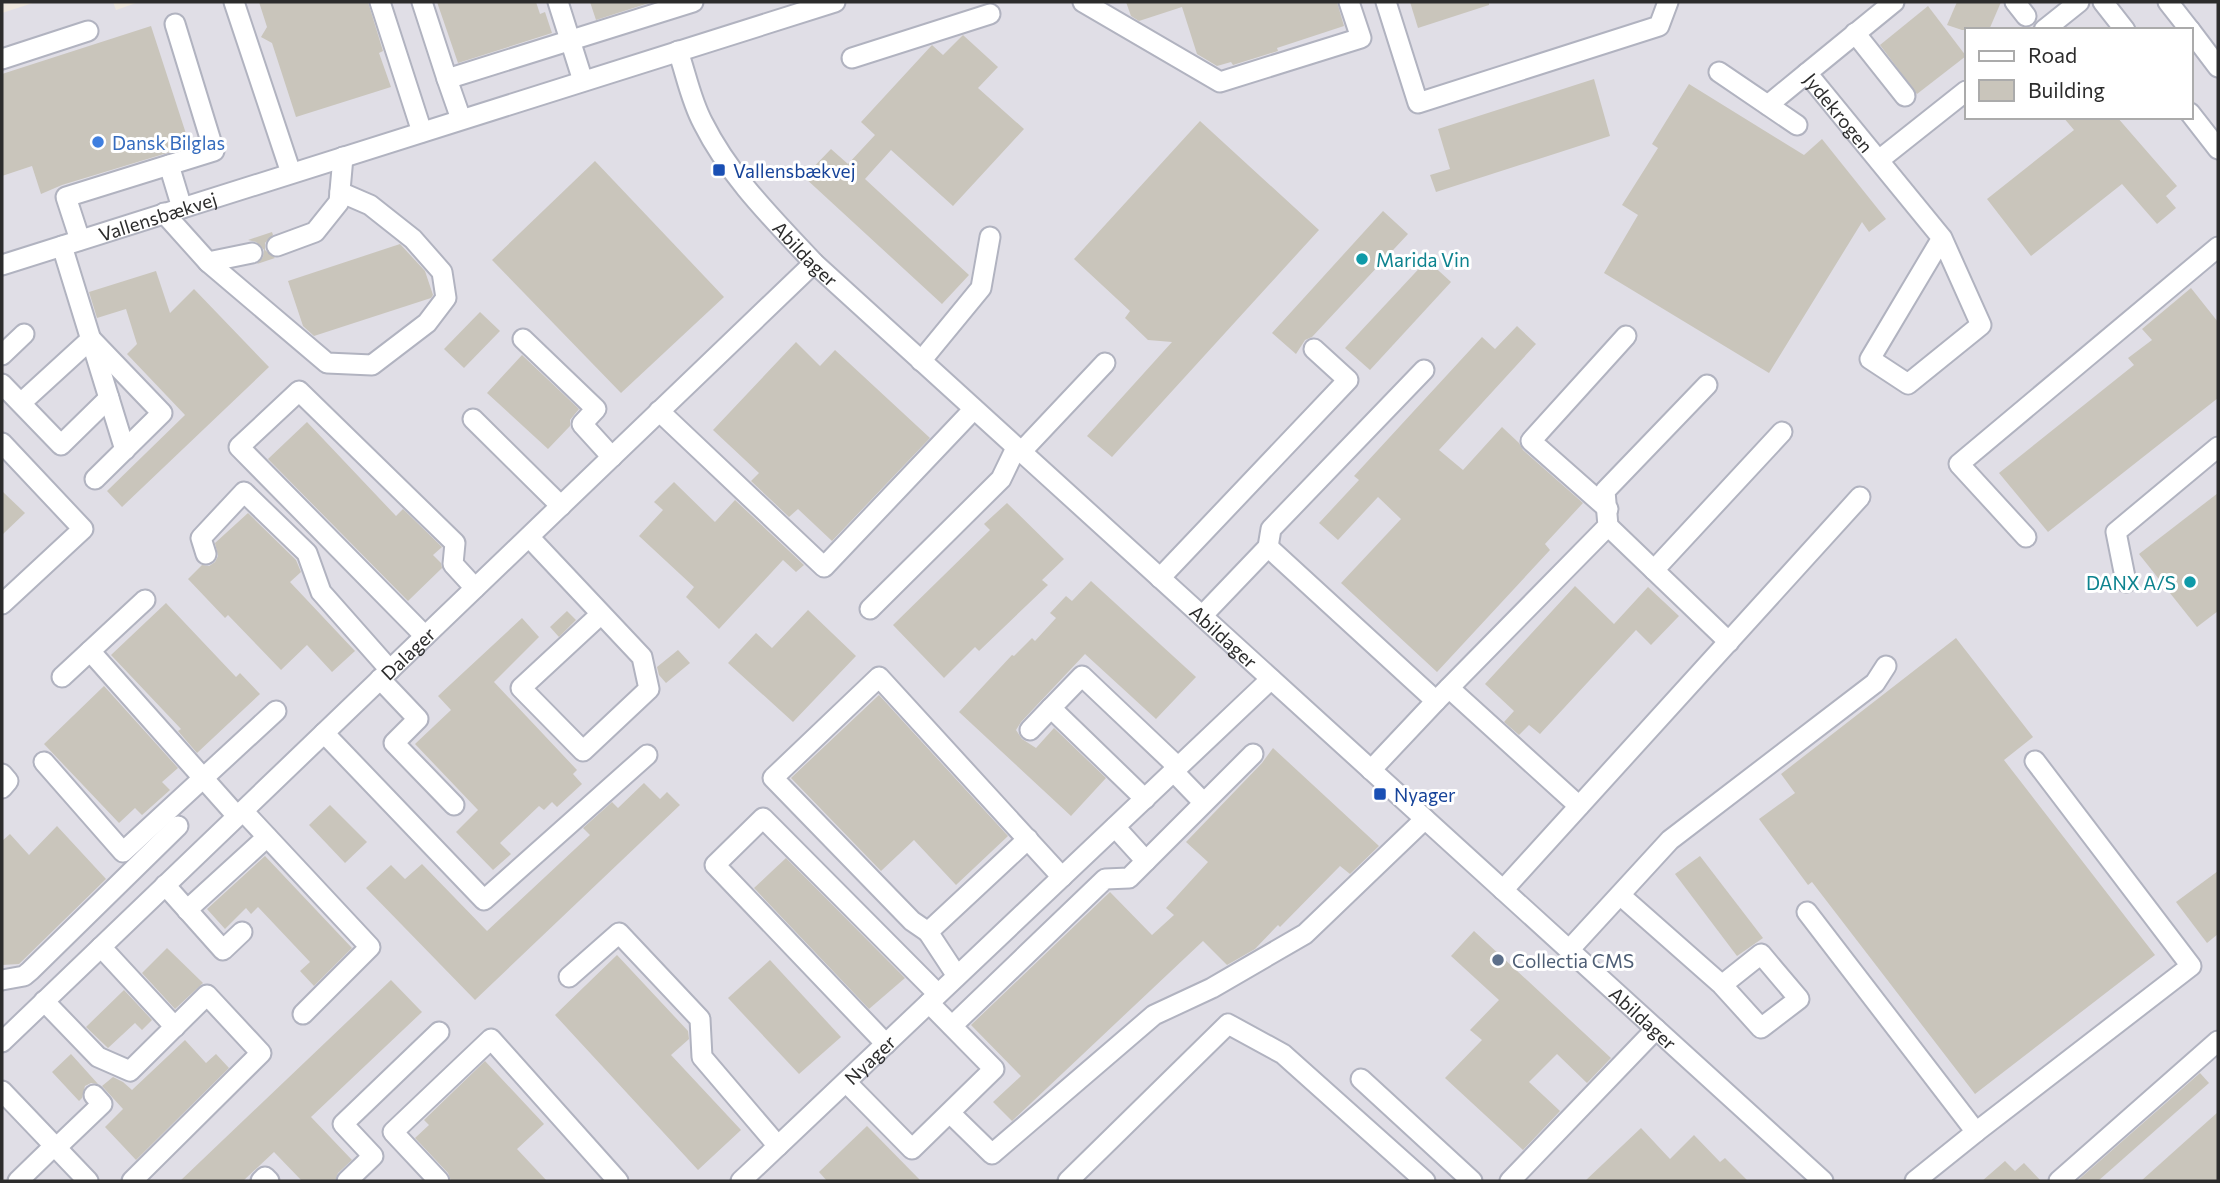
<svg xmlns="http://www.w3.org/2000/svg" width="2220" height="1183" viewBox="0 0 2220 1183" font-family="Commissioner,sans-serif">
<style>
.industrial{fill:#e0dee6;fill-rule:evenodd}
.building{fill:#c9c5bb}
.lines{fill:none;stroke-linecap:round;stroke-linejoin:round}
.minor-casing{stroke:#b1b3c0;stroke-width:23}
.minor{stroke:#fff;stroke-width:19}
.shop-dot{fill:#3f7fe0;stroke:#fff;stroke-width:2.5}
.transit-dot{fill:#1a4fb4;stroke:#fff;stroke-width:2.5}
.culture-dot{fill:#0f9aa8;stroke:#fff;stroke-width:2.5}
.service-dot{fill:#5c6f8a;stroke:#fff;stroke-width:2.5}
.labels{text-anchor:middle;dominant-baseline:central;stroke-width:6;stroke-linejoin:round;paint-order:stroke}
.street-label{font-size:19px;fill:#2c2c2c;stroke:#fff}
.shop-label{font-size:19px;fill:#366cbe;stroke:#fff;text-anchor:start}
.transit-label{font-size:19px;fill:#164399;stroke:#fff;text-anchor:start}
.culture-label{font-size:19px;fill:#0d838f;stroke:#fff;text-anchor:start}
.service-label{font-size:19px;fill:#4e5e75;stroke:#fff;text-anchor:start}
</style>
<rect width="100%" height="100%" fill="#eee7dd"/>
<path class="industrial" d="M36,2H113L116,10L139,2H2218V1181H2V13ZM1966,30H2190V117H1966Z"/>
<g class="building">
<path d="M259,2H368L383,51L379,53L391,87L296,117L272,43L261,37L267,27Z"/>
<path d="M437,2H536L540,14L545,12L552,33L458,63Z"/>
<path d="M590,2H648L649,3L596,20Z"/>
<path d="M1126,2H1337L1344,26L1277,48L1278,51L1233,65L1231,62L1217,66L1197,54L1182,7L1139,21L1131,16Z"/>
<path d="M1410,2H1489V5L1418,28Z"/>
<path d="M1957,2H2001L1989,30H1962L1947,25Z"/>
<path d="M1928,6L1966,56L1917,94L1880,45Z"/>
<path d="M151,26L190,146L62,185L41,194L32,166L2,176V74Z"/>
<path d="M963,35L998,67L978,88L1024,129L953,206L891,150L865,179L969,275L942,304L804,177L831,149L848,164L875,135L861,122L932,45L943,55Z"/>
<path d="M1594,79L1610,136L1436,192L1430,175L1450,169L1438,129Z"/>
<path d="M1689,84L1804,155L1822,139L1886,219L1869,232L1862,222L1769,373L1604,273L1638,215L1622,205L1658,148L1652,144Z"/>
<path d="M2063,117H2117L2177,186L2166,196L2176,208L2157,224L2122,184L2031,256L1987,199L2074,130Z"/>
<path d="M1200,121L1319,230L1112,457L1087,436L1172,342L1148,340L1125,318L1130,311L1074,259Z"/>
<path d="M595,161L724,297L621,393L492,260Z"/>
<path d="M1383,211L1408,234L1312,337L1305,340L1296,354L1272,333Z"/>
<path d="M272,232L273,235L265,243V250L275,258L257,264L263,257L264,250L256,242L248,240Z"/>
<path d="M400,244L425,271L433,295L431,298L314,336L303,326L288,281Z"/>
<path d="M1427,260L1451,282L1370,370L1345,348Z"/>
<path d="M156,271L170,313L194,289L269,367L122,507L107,491L185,415L127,354L137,344L126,309L97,318L89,292Z"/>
<path d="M2191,288L2218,322V398L2048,532L1999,473L2134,365L2128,358L2152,340L2142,329Z"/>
<path d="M480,312L500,331L464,368L444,349Z"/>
<path d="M1517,326L1536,344L1439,450L1463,470L1502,427L1519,443L1523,450L1583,503L1545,544L1550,550L1437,672L1341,583L1401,519L1378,497L1338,540L1319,523L1359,480L1354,476L1482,337L1495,349Z"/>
<path d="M796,342L820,366L835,350L930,438L832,541L798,509L789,517L751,481L759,473L713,430Z"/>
<path d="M522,355L579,409L570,420V426L548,449L487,393Z"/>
<path d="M307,422L396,516L403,509L442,547L433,555L441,563L442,568L408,601L268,459Z"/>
<path d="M674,482L715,522L735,500L804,565L796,572L783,560L719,629L686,597L694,587L639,536L663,510L654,502Z"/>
<path d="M2,491L25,513L2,535Z"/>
<path d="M2218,493V611L2197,627L2139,554Z"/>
<path d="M1007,503L1064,559L1042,580L1048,585L979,651L975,647L944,678L893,625L990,530L984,524Z"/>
<path d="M248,513L296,560L301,572L290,582L355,651L332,672L307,645L281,670L228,615L225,618L188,579L202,565L209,566L215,562L218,556L215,543Z"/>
<path d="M1091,581L1196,677L1156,719L1085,654L1021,722L1016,730L1022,739L1036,748L1054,728L1106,778L1071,816L959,712L1012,655L1014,656L1032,638L1035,641L1056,618L1050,613L1066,596L1072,601Z"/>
<path d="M1575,586L1614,624L1648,587L1679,616L1651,645L1636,630L1540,734L1529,725L1519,735L1504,722L1514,711L1485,684Z"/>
<path d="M166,603L236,677L240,673L260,694L197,753L178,731L181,729L111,655Z"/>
<path d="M808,610L856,656L793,722L728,663L756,633L772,648Z"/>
<path d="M567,611L576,620L559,637L550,627Z"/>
<path d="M522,618L539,637L494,682L577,770L573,774L582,784L557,807L552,802L544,810L539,806L500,843L511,854L493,870L456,832L478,810L415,744L451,710L438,696Z"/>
<path d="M1956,638L2033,737L2004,760L2155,955L1975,1094L1812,882L1808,885L1759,819L1795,793L1781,774Z"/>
<path d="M678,650L690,663L666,683L659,675L657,667Z"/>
<path d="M104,686L178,768L162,782L170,790L142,815L135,808L119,823L44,744Z"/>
<path d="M879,695L1008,836L956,885L914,840L881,871L791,778Z"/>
<path d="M1273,748L1379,846L1350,874L1340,866L1280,927L1278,925L1255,949L1227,965L1203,941L1012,1121L993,1102L1021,1076L971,1025L1110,892L1152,935L1174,915L1166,908L1208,862L1186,842L1262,763Z"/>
<path d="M644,783L660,799L667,792L680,805L475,1000L366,888L391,865L405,879L422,864L487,931L590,835L583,828L612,802L618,808Z"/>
<path d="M330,805L367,842L345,863L309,825Z"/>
<path d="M57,826L106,879L19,964L2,965V841L10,834L29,855Z"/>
<path d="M265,856L352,948L314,986L300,971L310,962L258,907L251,914L246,908L225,929L207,909Z"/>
<path d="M1700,856L1763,938L1737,956L1675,874Z"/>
<path d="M786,858L905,978L869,1009L754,888Z"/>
<path d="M2218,871V934L2207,943L2176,902Z"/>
<path d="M1474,931L1611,1058L1587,1083L1557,1054L1529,1082L1560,1111L1523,1150L1445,1078L1482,1040L1470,1030L1499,1000L1451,956Z"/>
<path d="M167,948L203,983L175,1009L142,973Z"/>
<path d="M617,955L688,1031L689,1039L671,1055L741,1130L698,1170L555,1015Z"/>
<path d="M770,960L841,1037L799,1074L728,998Z"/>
<path d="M391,980L422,1012L311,1117L352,1160L338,1173L335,1181H302L274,1152L243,1181H180Z"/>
<path d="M124,990L152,1020L142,1030L135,1023L108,1048L86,1027Z"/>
<path d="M185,1040L206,1063L216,1054L229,1068L136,1160L105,1127L123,1109L102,1086L113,1077L123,1082L132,1090Z"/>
<path d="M71,1054L98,1084L91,1083L85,1086L82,1098L79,1101L52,1072Z"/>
<path d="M485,1061L544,1124L517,1149L547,1181H451L448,1173L415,1138L429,1125L424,1120Z"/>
<path d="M2200,1073L2209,1083L2098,1181H2077Z"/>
<path d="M2218,1112V1181H2141Z"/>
<path d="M867,1126L921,1181H827L819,1172Z"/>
<path d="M1641,1128L1670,1159L1694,1135L1720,1162L1725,1158L1748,1181H1585Z"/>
<path d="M2005,1161L2015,1171L2024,1163L2041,1181H1982Z"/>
</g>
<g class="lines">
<g class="minor-casing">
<g id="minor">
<path d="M234,2L291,173"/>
<path d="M380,2L422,132"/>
<path d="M422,2L447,79"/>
<path d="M558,2L583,81"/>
<path d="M1083,2L1220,82L1361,38L1349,2"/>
<path d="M1386,2L1418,103L1659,26L1668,2"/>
<path id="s1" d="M1894,2L1807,73L1942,238L1981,325L1908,384L1870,359L1942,238"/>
<path d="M2015,2L2026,16"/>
<path d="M2103,2L2125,30"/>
<path d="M2168,2L2190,30"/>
<path d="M2044,30L2079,2"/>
<path d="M2190,30L2218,67"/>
<path d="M1855,33L1905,96"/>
<path id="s2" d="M678,51C686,74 691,101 703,123C730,177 773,219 814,263L1823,1181"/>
<path d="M852,58L990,14"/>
<path d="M2,59L88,31"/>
<path d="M1719,72L1797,125"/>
<path d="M1768,105L1807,73"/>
<path d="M2190,113L2218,149"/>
<path d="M461,119L447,79L693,2"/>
<path d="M1879,160L1966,91"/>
<path d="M169,165L182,208"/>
<path d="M164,213L208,262L252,253"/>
<path d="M80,240L66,197L214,151L175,24"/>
<path d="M62,246L125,450"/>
<path d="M277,246L315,232L339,202L343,157"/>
<path d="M208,262L327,363L372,365L427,323L446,298L442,272L413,239L370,205L340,192"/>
<path id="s3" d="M2,265L835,2"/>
<path d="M523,339L596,409L582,424L612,457"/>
<path d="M2,355L24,334"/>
<path d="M921,361L981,288L990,237"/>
<path d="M2,384L61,445L109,398"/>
<path d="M21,403L91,339L162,413L95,479"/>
<path d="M659,411L824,567L974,409"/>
<path d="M473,419L561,506"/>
<path d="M2,443L83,529L2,604"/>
<path d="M1021,452L1105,363"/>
<path d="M1608,509L1531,441L1626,336"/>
<path d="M1608,526L1729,642"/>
<path d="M529,537L642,657L649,689L583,751L521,688L601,614"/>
<path d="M2026,537L1959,464L2218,247"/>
<path d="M1268,547L1436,701"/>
<path d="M206,554L201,538L244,492L307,553L321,592L390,670"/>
<path d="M1654,570L1782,432"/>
<path d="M1160,578L1348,380L1314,349"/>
<path d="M2126,582L2116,532L2218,447"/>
<path d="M870,609L1001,479L1016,448"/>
<path d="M1202,616L1268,547L1271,529L1424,370"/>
<path d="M425,636L239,447L299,391L455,543L453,564L475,588"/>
<path d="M90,651L237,816"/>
<path d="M62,677L145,600"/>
<path d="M380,679L418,719L394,743L454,805"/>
<path d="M1449,688L1579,806"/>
<path d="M1030,730L1051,708"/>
<path d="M324,733L484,900L647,755"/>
<path d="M44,762L123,852L276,711"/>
<path d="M1371,770L1436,701L1608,526L1605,491L1707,385"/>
<path d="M1173,771L1203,802"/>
<path d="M2,774L8,781L2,788"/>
<path d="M1145,799L1051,708L1082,676L1178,767"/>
<path d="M243,811L370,947L303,1014"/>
<path d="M1115,827L1146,861"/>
<path d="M165,885L223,950L242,932"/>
<path d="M1503,890L1860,497"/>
<path d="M1620,895L1722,985L1761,1028L1799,999L1761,954L1722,985"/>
<path d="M187,910L267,837"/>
<path d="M1807,912L1976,1132L1915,1181"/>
<path d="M928,932L912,921L773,778L879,677L1062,877"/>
<path d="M101,947L175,1027"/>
<path d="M1569,950L1670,840L1875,683L1886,666"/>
<path d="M957,976L928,932L1028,839"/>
<path d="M569,977L619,933L700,1019L702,1057L778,1146"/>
<path d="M2,980L24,976L30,971L178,826"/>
<path d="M44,1001L98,1057L130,1071L207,995L261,1053L132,1181"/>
<path d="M952,1026L1105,879L1129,878L1253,754"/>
<path id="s4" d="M2,1042L814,263"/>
<path d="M886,1044L715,865L763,818L938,994"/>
<path d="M1361,1079L1472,1181"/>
<path d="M846,1082L912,1149L994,1069L929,1003"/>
<path d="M2,1091L88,1181"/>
<path d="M950,1113L992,1154L1154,1015L1212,988L1305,934L1425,819"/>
<path d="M1976,1132L2191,966L2035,761"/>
<path d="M56,1148L102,1104L94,1095"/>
<path d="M18,1181L54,1146"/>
<path d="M261,1181L265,1177L269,1181"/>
<path d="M347,1181L373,1156L343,1124L439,1032"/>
<path d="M439,1181L393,1132L491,1039L618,1181"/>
<path id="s5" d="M741,1181L1271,679"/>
<path d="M1068,1181L1228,1024L1283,1054L1425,1181"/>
<path d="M1510,1181L1656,1029"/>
<path d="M2059,1181L2218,1041"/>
</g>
</g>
<use href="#minor" class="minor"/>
</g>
<circle class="shop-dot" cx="98" cy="142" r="7"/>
<g class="transit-dot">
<rect x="712" y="163" width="14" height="14" rx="3.5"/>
<rect x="1373" y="787" width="14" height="14" rx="3.5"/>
</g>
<g class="culture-dot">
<circle cx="1362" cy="259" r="7"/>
<circle cx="2190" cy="582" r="7"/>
</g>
<circle class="service-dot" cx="1498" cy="960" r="7"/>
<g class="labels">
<g class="street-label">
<text stroke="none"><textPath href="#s1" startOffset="163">Jydekrogen</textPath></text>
<text stroke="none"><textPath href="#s3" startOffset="163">Vallensbækvej</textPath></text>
<text stroke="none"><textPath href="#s2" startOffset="243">Abildager</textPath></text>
<text stroke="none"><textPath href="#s2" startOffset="810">Abildager</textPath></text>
<text stroke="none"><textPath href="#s4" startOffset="562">Dalager</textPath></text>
<text stroke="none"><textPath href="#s2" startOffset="1377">Abildager</textPath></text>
<text stroke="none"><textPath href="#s5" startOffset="177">Nyager</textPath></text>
</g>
<g class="shop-label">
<text x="112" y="142">Dansk Bilglas</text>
</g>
<g class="transit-label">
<text x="733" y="170">Vallensbækvej</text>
<text x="1394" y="794">Nyager</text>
</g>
<g class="culture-label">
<text x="1376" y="259">Marida Vin</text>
<text x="2176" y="582" text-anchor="end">DANX A/S</text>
</g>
<g class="service-label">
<text x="1512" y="960">Collectia CMS</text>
</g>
</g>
<rect width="2220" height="1183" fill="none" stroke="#2c2c2c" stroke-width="7"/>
<rect x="1965" y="28" width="228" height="91" fill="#ffffff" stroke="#ababab" stroke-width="2"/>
<rect x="1979" y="51" width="35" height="10" fill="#ffffff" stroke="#ababab" stroke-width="2"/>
<text x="2028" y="63" font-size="21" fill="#2c2c2c">Road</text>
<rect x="1979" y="80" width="35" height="21" fill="#c9c5bb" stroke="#ababab" stroke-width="2"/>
<text x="2028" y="98" font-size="21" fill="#2c2c2c">Building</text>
</svg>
